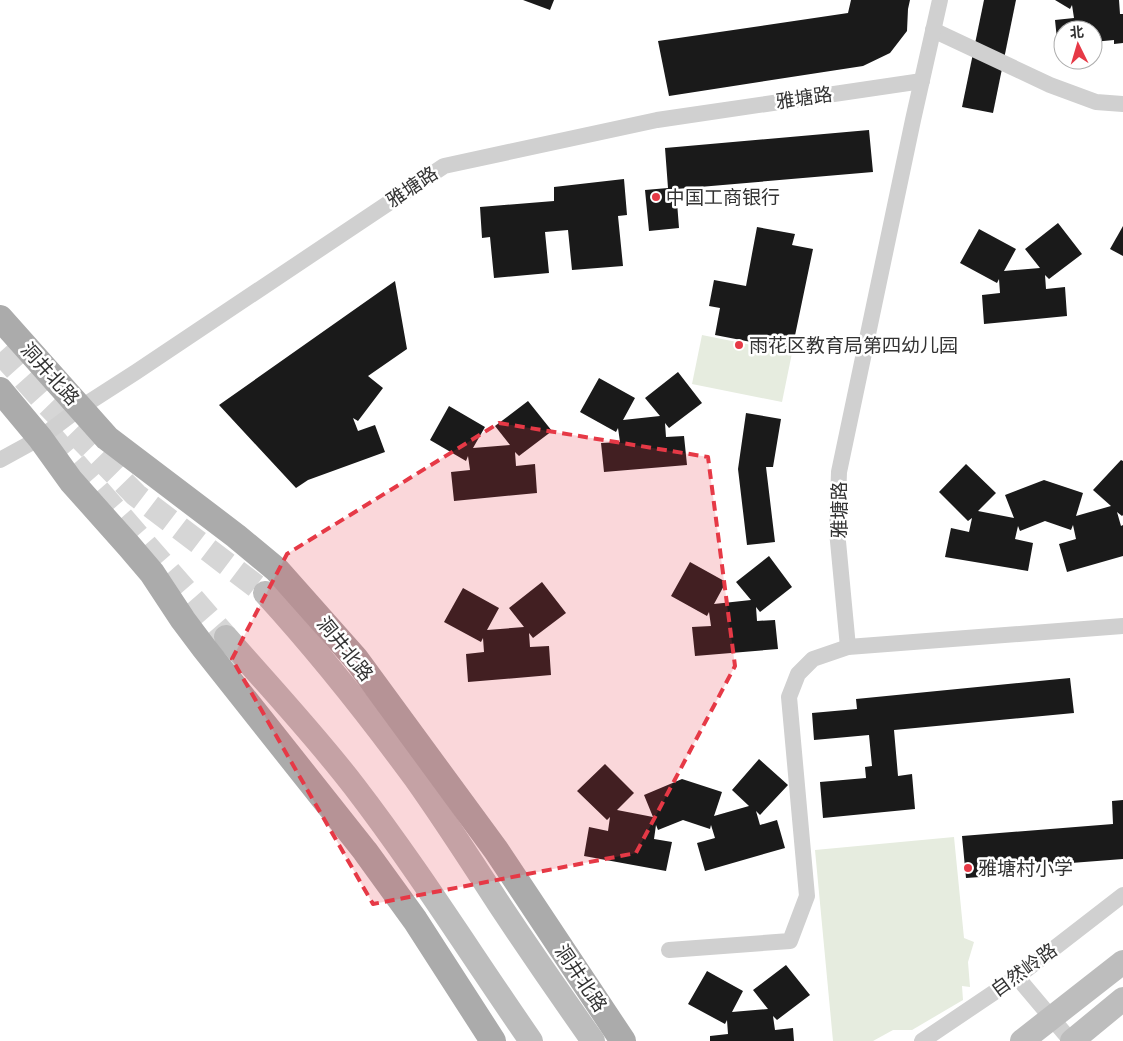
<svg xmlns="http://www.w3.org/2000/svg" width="1123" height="1041" viewBox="0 0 1123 1041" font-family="Jost,'Noto Sans SC',sans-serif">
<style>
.green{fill:#e6ecdf}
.building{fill:#1a1a1a}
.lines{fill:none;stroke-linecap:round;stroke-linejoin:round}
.secondary-tunnel{stroke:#d6d6d6;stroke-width:24;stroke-dasharray:24 12;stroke-linecap:butt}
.street{stroke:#d0d0d0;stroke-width:16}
.secondary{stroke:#bdbdbd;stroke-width:24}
.primary{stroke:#ababab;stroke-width:26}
.marked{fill:#e63946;fill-opacity:0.2;stroke:#e63946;stroke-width:4;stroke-dasharray:10 6;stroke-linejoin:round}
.poi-dot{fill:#e63946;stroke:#fff;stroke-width:2}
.labels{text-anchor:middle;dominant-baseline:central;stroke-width:5;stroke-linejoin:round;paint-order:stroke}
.street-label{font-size:19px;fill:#333;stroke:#fff}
.poi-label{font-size:19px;fill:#333;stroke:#fff;text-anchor:start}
</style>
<rect width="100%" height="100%" fill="#fff"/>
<g class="green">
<path d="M702,335L792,353L782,402L692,384Z"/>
<path d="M954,837L964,938L974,942L968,962L970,987L962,986L963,1000L912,1030H893L873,1041H833L815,850Z"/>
</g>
<g class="building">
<path d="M523,0H554L550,10Z"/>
<path d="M851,0H910L908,9L907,31L890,53L863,66L669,96L658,41L848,13Z"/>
<path d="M984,0H1016L993,113L962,107Z"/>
<path d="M1055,0H1119L1120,14H1123V43L1114,44V40L1093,42V30H1063V48L1058,49L1055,20L1074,18L1072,5L1070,9Z"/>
<path d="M869,130L873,172L676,189L679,228L649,231L645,190L668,188L665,148Z"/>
<path d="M624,179L627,215L618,216L623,266L572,270L568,230L545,232L549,273L494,278L490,237L482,238L480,207L554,201V187Z"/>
<path d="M1058,223L1082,254L1049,279L1045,275L1046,289L1065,287L1067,316L984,324L982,295L1000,293L999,279L997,283L960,263L979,229L1016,249L1004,271L1040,268L1025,249Z"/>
<path d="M1123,226V256L1110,249Z"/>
<path d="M757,227L795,234L792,245L813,249L792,350L715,335L720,308L709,306L714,280L746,286Z"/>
<path d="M395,281L407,349L368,376L383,388L358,421L353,418L358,431L375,425L385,452L308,480L296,488L219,405Z"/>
<path d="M678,372L702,403L669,428L665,423L666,437L684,436L687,465L604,472L601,443L620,442L618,428L616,432L580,412L599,378L635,398L623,420L660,416L645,398Z"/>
<path d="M528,401L552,431L519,456L515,452L516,466L535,464L537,493L454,501L451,472L470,470L468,456L466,461L430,440L449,406L485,427L473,448L510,445L495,426Z"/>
<path d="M746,413L781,419L773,467H766L775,542L747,545L738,469Z"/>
<path d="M1121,460L1123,461V515L1122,516L1117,512L1121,526L1123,525V556L1067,572L1059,544L1076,539L1073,525L1071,530L1045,521L1020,531L1018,526L1015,539L1033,543L1028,571L945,557L951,528L969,532L972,518L968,521L939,492L966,464L996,493L978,511L1014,518L1005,495L1044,480L1083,493L1076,516L1111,506L1093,490Z"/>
<path d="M769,556L792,587L760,612L756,607L757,621L775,620L778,649L695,656L692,627L711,626L709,612L707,616L671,596L690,562L726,582L714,604L751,600L736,582Z"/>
<path d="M542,582L566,613L533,638L529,633L530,647L549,646L551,675L468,682L466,654L484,652L483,638L481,642L444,622L463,588L499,608L487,630L524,627L509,608Z"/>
<path d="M1070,678L1074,713L894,730L898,776L912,774L915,809L823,818L820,782L866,778L865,767L872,766L869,735L814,740L812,713L857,709L856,699Z"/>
<path d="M759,759L788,785L760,815L756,811L760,825L777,820L785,848L705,871L697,843L715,838L711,825L710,829L683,820L658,830L656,825L654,839L672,842L666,871L584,856L589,827L608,831L610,817L607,820L577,791L605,764L634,793L617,810L653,817L644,795L682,779L722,792L714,816L749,806L732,790Z"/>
<path d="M1123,800V859L994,869L995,876L966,878L962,836L1113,824L1112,801Z"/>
<path d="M786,965L810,995L777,1020L773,1016L775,1030L793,1028L794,1041H710V1036L728,1034L727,1020L725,1024L688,1004L707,971L743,991L732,1012L768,1009L753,990Z"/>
</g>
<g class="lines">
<g class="secondary-tunnel">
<path d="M0,352L44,401L136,495L265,593"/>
<path d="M51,436L226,637"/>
</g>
<g class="street">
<path d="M933,30L1050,85L1096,102L1123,104"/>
<path d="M0,460L40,438L80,408L136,372L444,166L657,120L922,81"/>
<path d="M848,647L837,531L839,472L913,120L940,0"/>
<path d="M669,950L790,941L807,896L789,697L798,674L813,659L848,647L1123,626"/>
<path d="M1017,977L1071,1041"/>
<path d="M922,1041L1017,977L1123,895"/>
</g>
<g class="secondary">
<path d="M265,593C318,651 368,714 415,778C445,820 473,864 501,907C531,952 562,997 593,1041"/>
<path d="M226,637C269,686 314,734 354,786C417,868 472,956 531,1041"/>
<path d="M1022,1041L1123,962"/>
<path d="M1072,1041L1123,999"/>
</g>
<g class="primary">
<path d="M0,318L107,438L236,536L277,570L356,659L496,850L623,1041"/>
<path d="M0,390L40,438L71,481L129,546L152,573L183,620L204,648L365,851L415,920L493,1041"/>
</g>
</g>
<path class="marked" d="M499,423L708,457L735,666L636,853L373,904L232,659L287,554Z"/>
<g class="poi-dot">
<circle cx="656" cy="197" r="5"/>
<circle cx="739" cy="345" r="5"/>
<circle cx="968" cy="868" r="5"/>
</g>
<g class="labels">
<g class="street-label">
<text transform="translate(804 98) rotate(-8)">雅塘路</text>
<text transform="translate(412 187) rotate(-34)">雅塘路</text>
<text transform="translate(50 374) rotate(48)">洞井北路</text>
<text transform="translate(839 510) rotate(-90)">雅塘路</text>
<text transform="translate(345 649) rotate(51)">洞井北路</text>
<text transform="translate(1024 970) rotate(-36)">自然岭路</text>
<text transform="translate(581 978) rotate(56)">洞井北路</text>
</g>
<g class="poi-label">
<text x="666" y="197">中国工商银行</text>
<text x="749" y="345">雨花区教育局第四幼儿园</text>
<text x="978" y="868">雅塘村小学</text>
</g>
</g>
<g transform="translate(1078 45) rotate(355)"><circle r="24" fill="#ffffff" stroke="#adadad"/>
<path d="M0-4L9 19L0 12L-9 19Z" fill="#e63946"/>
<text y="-8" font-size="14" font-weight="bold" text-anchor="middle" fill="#333333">北</text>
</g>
</svg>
